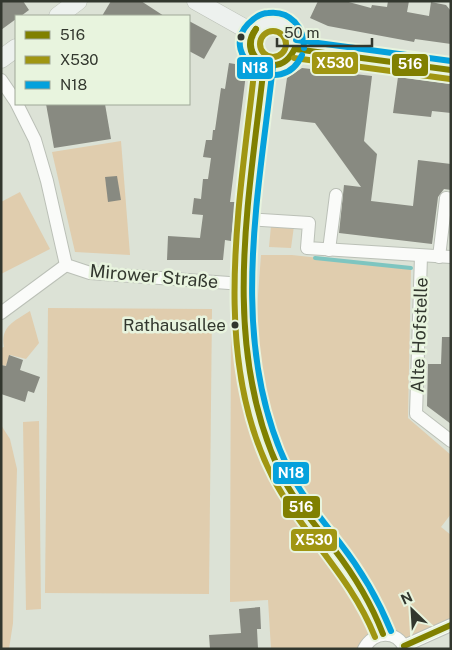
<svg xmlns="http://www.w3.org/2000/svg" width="452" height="650" viewBox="0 0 452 650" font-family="'Public Sans',sans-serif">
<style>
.green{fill:#e0cdae}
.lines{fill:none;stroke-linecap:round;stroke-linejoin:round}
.stream{stroke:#7ec5c0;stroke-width:4}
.building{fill:#888a81}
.street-casing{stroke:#bbc0b7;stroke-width:14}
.secondary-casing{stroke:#bbc0b7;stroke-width:19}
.street{stroke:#fafbf9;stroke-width:12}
.secondary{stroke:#edf1ee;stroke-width:18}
.bus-1-casing{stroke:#e8f4de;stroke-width:10}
.bus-2-casing{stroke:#e8f4de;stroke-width:10}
.bus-3-casing{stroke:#e8f4de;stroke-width:10}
.bus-1{stroke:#808000;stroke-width:6}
.bus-2{stroke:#a09612;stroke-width:6}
.bus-3{stroke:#05a1dc;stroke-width:6}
.bus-dot{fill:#32372e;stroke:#e8f4de;stroke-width:2}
.labels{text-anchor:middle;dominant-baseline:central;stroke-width:5;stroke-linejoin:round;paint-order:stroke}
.bus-label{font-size:17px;fill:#32372e;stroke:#e8f4de;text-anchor:end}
.street-label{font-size:18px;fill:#32372e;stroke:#e8f4de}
.line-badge{stroke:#e8f4de;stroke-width:2}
.badge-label{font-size:14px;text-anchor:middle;font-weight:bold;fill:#fff}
</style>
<rect width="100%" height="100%" fill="#dce2d6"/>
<g class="green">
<path d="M121,141L130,255L75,252L52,152Z"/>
<path d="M20,192L50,249L1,274V202Z"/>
<path d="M271,226H294L291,248L269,247Z"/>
<path d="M261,255H292L411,268L408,418L451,455V514L441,527L451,535V625L404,646L392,635L364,649H271L268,600L230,602L231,310L257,309Z"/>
<path d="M48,308L212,309L209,594L45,593Z"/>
<path d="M30,311L39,343L26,359L10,355L6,366L1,365V348L4,347C0,326 15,321 30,311Z"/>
<path d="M39,421L41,609L26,610L23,422Z"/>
<path d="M1,425L10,439L17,469L13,623L9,649H1Z"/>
</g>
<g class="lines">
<path class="stream" d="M315,258L411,268"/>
</g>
<g class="building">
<path d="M1,1H23L29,10L21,16H16V19L1,30Z"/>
<path d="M111,1H141L164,16H102Z"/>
<path d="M318,1H345L371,8L372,5L387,7L388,1H409L407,12L429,16L431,2L446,5L451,11V44L415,39L414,42L328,26L310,18Z"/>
<path d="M189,21L217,36L204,59L189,51Z"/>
<path d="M229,63L247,66L230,202H235L231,241L225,240L223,260H167L168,236L200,238L203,215L192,214L194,198L201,199L203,179H208L211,158L203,157L206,140H212L213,130H215L221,88L225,89Z"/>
<path d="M302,68L372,76L364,141L377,154L371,201L413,206L418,160L451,164V190L444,189L438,197L432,244L339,233L344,185L361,187L315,123L281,119L287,78Z"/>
<path d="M398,77L451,84V113L432,111L431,117L393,113Z"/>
<path d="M46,104H105L111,139L54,148Z"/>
<path d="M117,176L121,200L108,202L105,177Z"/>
<path d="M442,337H451V424L427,406L428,364H441Z"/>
<path d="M9,355L23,360L20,370L40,377L34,393L28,391L25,402L1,394V365L6,366Z"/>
<path d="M260,607L261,629H257L258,649H210L209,635L241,633L239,609Z"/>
</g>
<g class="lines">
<g class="street-casing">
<g id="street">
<path d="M264,65C251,195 218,350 280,472C299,510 329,539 352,574C365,593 375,613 383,634"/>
<path d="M1,80L16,102"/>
<path d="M17,104L35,140L47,181L66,265L90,273L243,284"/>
<path d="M247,219L309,223L307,248L451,257"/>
<path d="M329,250L336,195"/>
<path d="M421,256L416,414L451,441"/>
<path d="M439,257L446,198L451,199"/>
<path d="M1,313L66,265"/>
<path d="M404,646L451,625"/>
<path d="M364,649C373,631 397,629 405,649"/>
</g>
</g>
<g class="secondary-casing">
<g id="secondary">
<path d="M196,1L253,33"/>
<path d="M58,16L78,1"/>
<circle cx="273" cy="44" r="23"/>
<path d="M295,49L451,70"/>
<path d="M1,59L16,48"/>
</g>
</g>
<use href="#street" class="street"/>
<use href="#secondary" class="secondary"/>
<g class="bus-1-casing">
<g id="bus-1">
<path d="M256,29C248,41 249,52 260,62"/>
<path d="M256,29C247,40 248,54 260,62"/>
<path d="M295,49L451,70"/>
<path d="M266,64C280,68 289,61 295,48"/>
<path d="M264,65C249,199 220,344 280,472C293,500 315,524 334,549C354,575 371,603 383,634"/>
<path d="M404,646L451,625"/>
</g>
</g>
<g class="bus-2-casing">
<g id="bus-2">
<circle cx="273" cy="44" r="13"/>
<path d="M294,58L450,79"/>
<path d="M255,64C241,196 209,355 273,478C303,535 350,575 375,637"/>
</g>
</g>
<g class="bus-3-casing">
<g id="bus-3">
<path d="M296,40L451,61"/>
<path d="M302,55C282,101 217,57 248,24C254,18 260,13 268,13C291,10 304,28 304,48"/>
<path d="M273,66C258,198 228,343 288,468C301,496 322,519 340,543C361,570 378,599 391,631"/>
</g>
</g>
<use href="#bus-1" class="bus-1"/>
<use href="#bus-2" class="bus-2"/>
<use href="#bus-3" class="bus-3"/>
</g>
<g class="bus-dot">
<circle cx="241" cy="37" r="4.5"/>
<circle cx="235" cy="325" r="4.5"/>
</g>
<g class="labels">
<g class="bus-label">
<text x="226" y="325">Rathausallee</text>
</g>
<g class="street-label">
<text transform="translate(154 276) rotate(5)">Mirower Straße</text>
<text transform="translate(419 335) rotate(-88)">Alte Hofstelle</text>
</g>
</g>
<g class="line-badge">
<rect x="311" y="51" width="48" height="24" rx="5" fill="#a09612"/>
<rect x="391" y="53" width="38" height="24" rx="5" fill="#808000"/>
<rect x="236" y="56" width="38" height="24" rx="5" fill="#05a1dc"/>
<rect x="272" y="461" width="38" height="24" rx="5" fill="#05a1dc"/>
<rect x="282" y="495" width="39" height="24" rx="5" fill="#808000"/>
<rect x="290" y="528" width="48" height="24" rx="5" fill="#a09612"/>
</g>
<g class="badge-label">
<text x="335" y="68">X530</text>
<text x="410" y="69">516</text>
<text x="255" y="73">N18</text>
<text x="291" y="478">N18</text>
<text x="301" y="512">516</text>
<text x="314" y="545">X530</text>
</g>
<rect width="452" height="650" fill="none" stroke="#32372e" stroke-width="5"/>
<rect x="15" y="15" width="175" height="90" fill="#e8f4de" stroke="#9fa898"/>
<rect x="25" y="31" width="25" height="8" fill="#808000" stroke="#9fa898"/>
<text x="60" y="40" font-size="15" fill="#32372e">516</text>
<rect x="25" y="56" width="25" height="8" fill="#a09612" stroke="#9fa898"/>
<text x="60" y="65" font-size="15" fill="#32372e">X530</text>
<rect x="25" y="81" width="25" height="8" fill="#05a1dc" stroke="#9fa898"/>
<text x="60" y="90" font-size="15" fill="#32372e">N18</text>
<g transform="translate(412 610) rotate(335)" stroke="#e8f4de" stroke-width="4" paint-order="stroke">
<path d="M0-4L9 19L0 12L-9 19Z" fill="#32372e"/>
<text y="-8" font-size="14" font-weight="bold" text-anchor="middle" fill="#32372e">N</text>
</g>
<path d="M277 38v8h95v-8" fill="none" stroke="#32372e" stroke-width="2.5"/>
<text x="284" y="38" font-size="15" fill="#32372e" stroke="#e8f4de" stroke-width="4" paint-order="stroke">50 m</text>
</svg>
